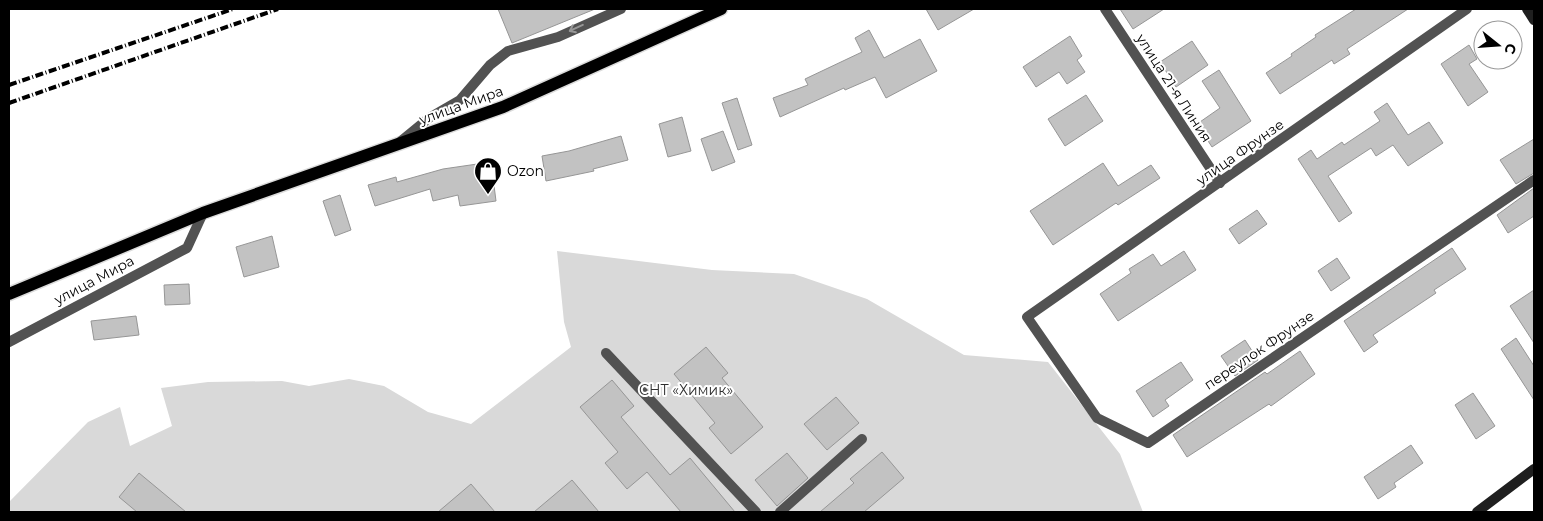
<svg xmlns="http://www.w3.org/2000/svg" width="1543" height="521" viewBox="0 0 1543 521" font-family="Montserrat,sans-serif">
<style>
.green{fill:#d9d9d9}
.building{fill:#c2c2c2;stroke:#969696}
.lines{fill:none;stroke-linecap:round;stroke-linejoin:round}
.primary-casing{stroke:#dbdbdb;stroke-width:15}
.lane{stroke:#525252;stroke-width:10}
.street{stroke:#525252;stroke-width:10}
.secondary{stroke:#1f1f1f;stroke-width:10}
.primary{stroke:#000;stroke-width:12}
.rail{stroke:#000;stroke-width:4;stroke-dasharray:8 2.5 1 2.5;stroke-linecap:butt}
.oneway{stroke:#979797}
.labels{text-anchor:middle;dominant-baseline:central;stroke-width:4;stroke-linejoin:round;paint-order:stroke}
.street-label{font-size:14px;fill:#000;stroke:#fff}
.poi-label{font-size:14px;fill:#000;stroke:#fff;text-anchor:start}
.park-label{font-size:14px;fill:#303030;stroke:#fff}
</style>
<rect width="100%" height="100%" fill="#fff"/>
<path class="green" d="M557,251L712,270L794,274L867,299L964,355L1048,362L1120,454L1143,512H9V502L88,422L120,407L130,446L172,426L161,388L208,382L282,381L309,386L349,379L384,386L428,412L471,424L571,347L564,322Z"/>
<g class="building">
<path d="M498,9H595L512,43Z"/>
<path d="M926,9H974L938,30Z"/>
<path d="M1120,9H1164L1133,29Z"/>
<path d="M1356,9H1408L1347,49L1350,54L1334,64L1332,60L1280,94L1266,73L1292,56L1291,54L1316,37L1315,35Z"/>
<path d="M869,30L884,58L920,39L937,71L886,98L875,77L845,90L844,88L780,117L773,98L808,85L805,79L862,52L855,38Z"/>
<path d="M1070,36L1082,56L1077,60L1085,72L1067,84L1059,72L1036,87L1023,67Z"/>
<path d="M1192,41L1208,65L1176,87L1160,62Z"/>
<path d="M1469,45L1477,59L1469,64L1488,92L1468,106L1441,64Z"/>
<path d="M1219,70L1251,121L1212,147L1197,124L1220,108L1202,81Z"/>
<path d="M1086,95L1103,121L1065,146L1048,119Z"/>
<path d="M737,98L752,145L738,150L722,103Z"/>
<path d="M1387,103L1408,135L1429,122L1443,143L1408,166L1393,145L1376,156L1371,148L1328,176L1352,213L1339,222L1298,159L1311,150L1317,159L1342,142L1344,145L1380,121L1374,112Z"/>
<path d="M682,117L691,151L668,157L659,124Z"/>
<path d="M723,131L735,162L712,171L701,139Z"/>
<path d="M621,136L628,160L593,169L594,171L546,181L542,156L569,151Z"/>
<path d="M1534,139V173L1516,184L1500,160Z"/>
<path d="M491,162L496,201L460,206L458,195L433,201L430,189L375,206L368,185L396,177L397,182L443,169Z"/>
<path d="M1103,163L1118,186L1151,165L1160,178L1118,205L1116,203L1053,245L1030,211Z"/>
<path d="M1534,188V216L1508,233L1497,215Z"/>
<path d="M340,195L351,230L335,236L323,201Z"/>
<path d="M1257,210L1267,224L1239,244L1229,229Z"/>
<path d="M272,236L279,267L244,277L236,247Z"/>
<path d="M1452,248L1466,269L1434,290L1436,293L1373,335L1378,342L1364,352L1344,321Z"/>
<path d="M1184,251L1196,270L1118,321L1100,294L1131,273L1129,269L1153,254L1161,266Z"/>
<path d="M1337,258L1350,278L1331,291L1318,271Z"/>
<path d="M189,284L190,304L165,305L164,285Z"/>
<path d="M1534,290V343L1510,306Z"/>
<path d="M136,316L139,335L94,340L91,321Z"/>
<path d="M1516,338L1534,366V400L1501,349Z"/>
<path d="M1245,340L1258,360L1235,376L1221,356Z"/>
<path d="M706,347L728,373L722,378L763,427L731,454L709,428L715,423L674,374Z"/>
<path d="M1300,351L1315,374L1271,406L1269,404L1187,457L1173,435L1265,372L1267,374Z"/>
<path d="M1181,362L1193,380L1165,400L1169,406L1153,417L1136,391Z"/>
<path d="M612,380L634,406L621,417L670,475L690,458L735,512H681L647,472L627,489L605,463L618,452L580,407Z"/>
<path d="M1473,393L1495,426L1476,439L1455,405Z"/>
<path d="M836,397L859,423L827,450L804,424Z"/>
<path d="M1411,445L1423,463L1394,483L1396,487L1378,499L1364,477Z"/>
<path d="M882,452L904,478L864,512H820L854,483L850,479Z"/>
<path d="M787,453L808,478L777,506L755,480Z"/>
<path d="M139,473L186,512H137L119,497Z"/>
<path d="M572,480L599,512H534Z"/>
<path d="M471,484L495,512H438Z"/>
</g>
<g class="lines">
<g class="primary-casing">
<path id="primary" d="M9,294L203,213L503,107L721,9"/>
</g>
<path class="lane" d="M401,141L429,118L460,100L490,65L508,51L558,37L621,9"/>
<g class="street">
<path d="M1105,9L1220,183"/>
<path d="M1467,9L1027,317L1097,418L1148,443L1534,180"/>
<path d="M9,342L187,248L203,213"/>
<path d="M606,353L756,512"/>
<path d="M780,512L862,439"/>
</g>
<g class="secondary">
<path d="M1527,9L1534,20"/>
<path d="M1477,512L1534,469"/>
</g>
<use href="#primary" class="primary"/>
<g class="rail">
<path d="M9,85L233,9"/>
<path d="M9,103L278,9"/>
</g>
</g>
<defs><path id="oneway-shaft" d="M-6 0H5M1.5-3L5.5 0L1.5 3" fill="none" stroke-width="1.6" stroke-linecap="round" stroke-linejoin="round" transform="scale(1.25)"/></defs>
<use class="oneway" href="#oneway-shaft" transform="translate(576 28) rotate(155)"/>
<defs>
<g id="shop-pin" transform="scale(1.4375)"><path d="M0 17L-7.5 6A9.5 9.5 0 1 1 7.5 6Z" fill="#000" stroke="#fff"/><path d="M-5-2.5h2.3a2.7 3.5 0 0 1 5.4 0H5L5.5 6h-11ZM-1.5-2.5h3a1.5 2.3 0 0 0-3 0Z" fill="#fff"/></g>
</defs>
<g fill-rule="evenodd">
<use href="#shop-pin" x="488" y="171"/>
</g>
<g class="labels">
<g class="street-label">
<text transform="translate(1174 88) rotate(57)">улица 21-я Линия</text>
<text transform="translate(461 105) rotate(-20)">улица Мира</text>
<text transform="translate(1240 152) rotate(-35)">улица Фрунзе</text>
<text transform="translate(94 280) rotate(-28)">улица Мира</text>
<text transform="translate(1259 350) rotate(-34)">переулок Фрунзе</text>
</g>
<g class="poi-label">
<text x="507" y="171">Ozon</text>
</g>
<g class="park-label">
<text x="686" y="390">СНТ «Химик»</text>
</g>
</g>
<rect width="1543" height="521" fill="none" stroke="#000000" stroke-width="20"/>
<g transform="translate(1498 45) rotate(107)"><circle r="24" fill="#ffffff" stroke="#999999"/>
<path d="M0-4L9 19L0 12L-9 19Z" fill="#000000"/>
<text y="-8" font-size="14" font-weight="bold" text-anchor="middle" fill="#000000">С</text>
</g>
</svg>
